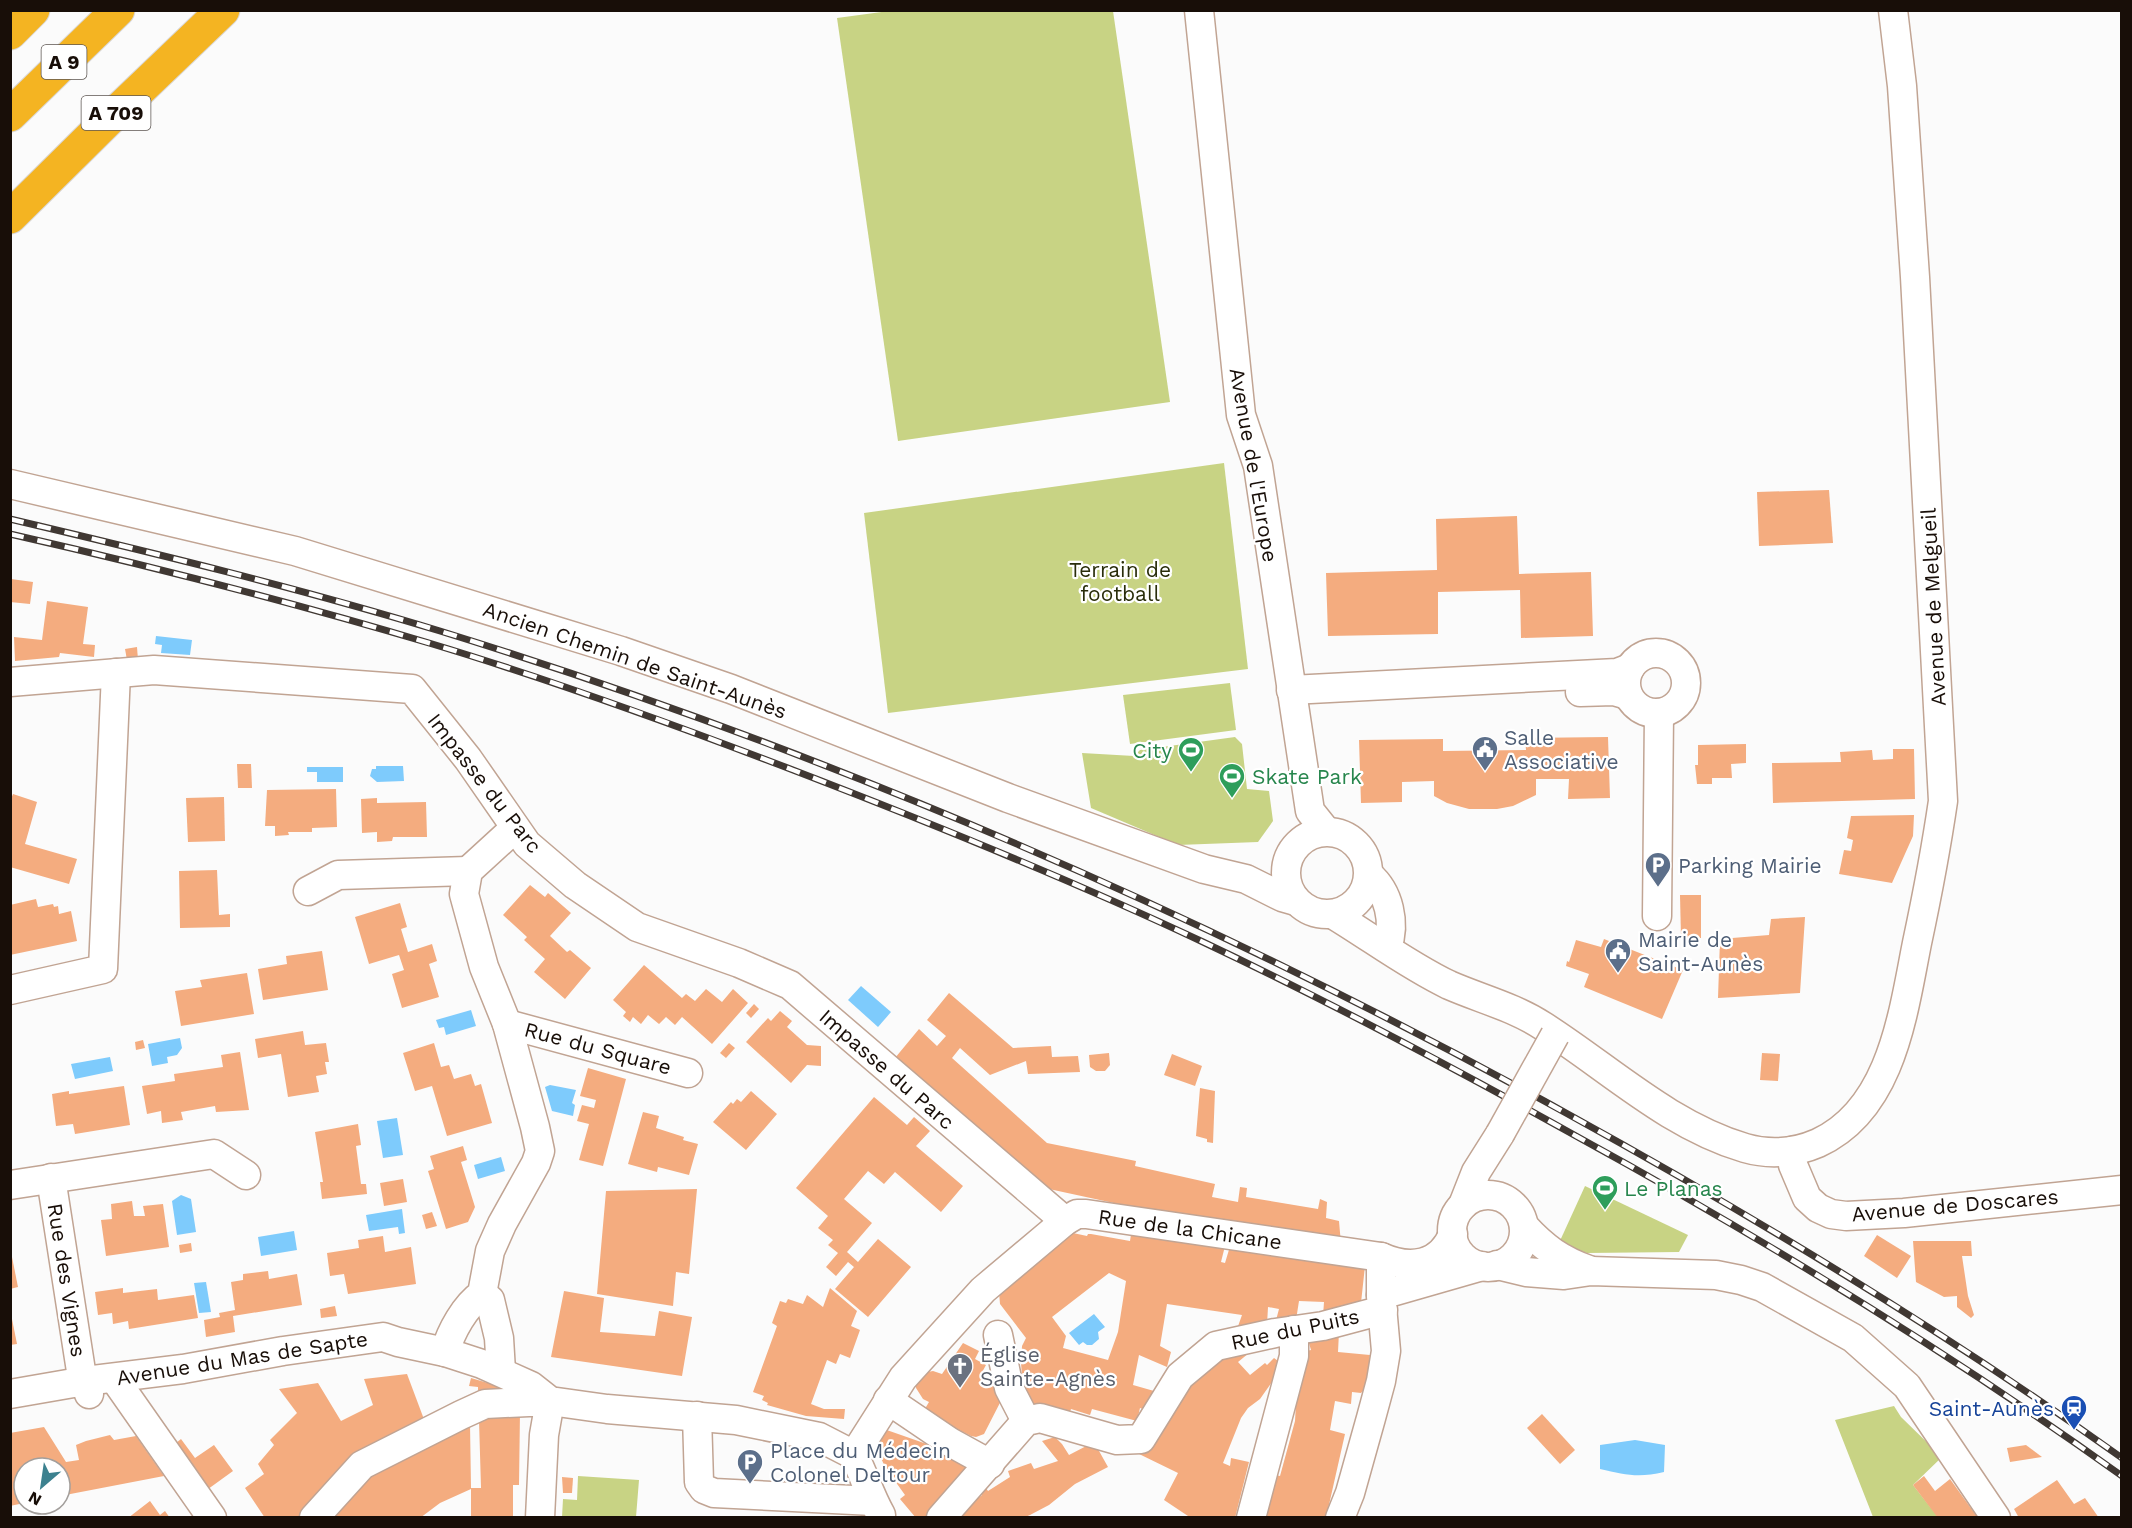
<svg xmlns="http://www.w3.org/2000/svg" width="2132" height="1528" viewBox="0 0 2132 1528" font-family="'Work Sans',sans-serif">
<style>
.green{fill:#c8d384}
.water{fill:#7ecbfc}
.building{fill:#f4ac7f;fill-rule:evenodd}
.lines{fill:none;stroke-linecap:round;stroke-linejoin:round}
.minor-casing{stroke:#c1a493;stroke-width:31}
.highway-casing{stroke:#dad8d7;stroke-width:35}
.minor{stroke:#fff;stroke-width:28}
.highway{stroke:#f4b422;stroke-width:33}
.rail-casing{stroke:#403833;stroke-width:7}
.rail{stroke:#fff;stroke-width:4.5;stroke-dasharray:14;stroke-linecap:butt}
.minor-bridge-casing{stroke:#c1a493;stroke-width:31;stroke-linecap:butt}
.minor-bridge{stroke:#fff;stroke-width:28}
.labels{text-anchor:middle;dominant-baseline:central;stroke-width:4.5;stroke-linejoin:round;paint-order:stroke}
.shield{fill:#fff;stroke:#5d5652;stroke-width:1.5}
.shield-label{font-size:20px;font-weight:bold;fill:#180e08}
.street-label{font-size:21px;fill:#180e08;stroke:#fff}
.park-label{font-size:21px;fill:#292d0a;stroke:#fff}
.service-label{font-size:21px;fill:#4e5e75;stroke:#fff;text-anchor:start}
.leisure-label{font-size:21px;fill:#27864d;stroke:#fff;text-anchor:start}
.worship-label{font-size:21px;fill:#5b616d;stroke:#fff;text-anchor:start}
.transit-label{font-size:21px;fill:#164399;stroke:#fff;text-anchor:end}
</style>
<rect width="100%" height="100%" fill="#fbfbfb"/>
<g class="green">
<path d="M889,11H1113L1170,402L898,441L837,18Z"/>
<path d="M1224,463L1248,669L888,713L864,513Z"/>
<path d="M1230,683L1236,730L1130,744L1123,695Z"/>
<path d="M1235,737L1242,744L1247,789L1269,791L1273,821L1258,842L1178,845L1091,808L1082,753L1134,756L1140,750Z"/>
<path d="M1585,1186L1688,1235L1679,1252L1587,1253L1559,1243Z"/>
<path d="M1894,1406L1901,1417L1942,1457L1913,1485L1938,1517H1873L1835,1420Z"/>
<path d="M578,1476L639,1480L636,1517H562L563,1499L577,1500Z"/>
</g>
<g class="water">
<path d="M156,636L192,640L190,655L161,653L162,645L155,644Z"/>
<path d="M376,766H403L404,781L377,782L370,776L372,769H376Z"/>
<path d="M307,767H343V782H317V772H307Z"/>
<path d="M861,986L891,1012L878,1027L848,1000Z"/>
<path d="M471,1010L476,1026L446,1035L444,1027L439,1028L436,1020Z"/>
<path d="M180,1038L182,1048L177,1055L167,1057L168,1063L152,1066L148,1044Z"/>
<path d="M110,1057L113,1071L75,1079L71,1064Z"/>
<path d="M550,1085L576,1090L572,1103L575,1105L573,1116L552,1111L545,1087Z"/>
<path d="M397,1118L403,1155L383,1158L377,1121Z"/>
<path d="M501,1157L505,1171L478,1179L474,1165Z"/>
<path d="M181,1195L191,1199L196,1232L177,1235L172,1201Z"/>
<path d="M402,1209L405,1233L399,1234L398,1227L369,1231L366,1215Z"/>
<path d="M294,1231L297,1250L261,1256L258,1237Z"/>
<path d="M206,1282L211,1312L199,1313L194,1283Z"/>
<path d="M1094,1314L1105,1327L1098,1332L1099,1339L1092,1345H1087L1083,1342L1079,1345L1069,1333Z"/>
<path d="M1635,1440L1665,1445L1664,1472C1639,1478 1625,1475 1600,1469V1445Z"/>
</g>
<g class="building">
<path d="M1829,490L1833,543L1759,546L1757,492Z"/>
<path d="M1517,516L1519,574L1591,572L1593,636L1521,638L1520,590L1438,592V580V634L1328,636L1326,573L1437,570L1436,519Z"/>
<path d="M11,579L33,582L30,604L10,602Z"/>
<path d="M47,601L88,607L83,644L95,645L94,657L60,653L59,657L15,661L14,637L42,640Z"/>
<path d="M137,647L138,660H127L125,649Z"/>
<path d="M1608,737L1610,798L1568,799L1569,779H1536V795L1513,806L1497,809H1469L1447,803L1434,796V781L1402,782V802L1361,803L1359,740L1443,739V751L1526,750L1525,738Z"/>
<path d="M1746,744V763L1731,764L1732,778H1712V784H1697L1695,765H1698V745Z"/>
<path d="M1893,749H1914L1915,799L1773,803L1772,763L1841,762L1840,752L1872,750L1873,760L1893,759Z"/>
<path d="M237,764H251L252,788H238Z"/>
<path d="M336,789L337,827L312,828V832H288L289,835L275,836V826H265L267,790Z"/>
<path d="M13,794L37,802L25,844L77,859L69,884L10,867V801Z"/>
<path d="M224,797L225,841L188,842L186,798Z"/>
<path d="M377,798V803L426,802L427,837H393L392,841L377,842V832L362,833L361,799Z"/>
<path d="M1914,815L1913,836L1892,883L1839,874L1844,850L1851,851L1853,840L1847,838L1851,816Z"/>
<path d="M217,870L219,915L230,914V927L180,928L179,871Z"/>
<path d="M530,885L545,897L548,893L571,913L550,936L567,952L570,950L591,968L565,999L534,972L545,959L524,940L527,937L503,915Z"/>
<path d="M1680,895H1701V938H1681Z"/>
<path d="M36,899L38,907L53,904L54,907L58,906L59,914L71,911L77,941L10,955V905Z"/>
<path d="M400,903L407,927L401,929L408,952L432,944L437,961L429,964L439,997L402,1008L392,974L404,970L399,955L369,964L355,917Z"/>
<path d="M1805,917L1800,993L1718,998L1720,939L1769,935L1771,919Z"/>
<path d="M1604,939L1683,970L1662,1019L1584,987L1589,974L1566,966L1567,961L1569,962L1576,940L1601,947Z"/>
<path d="M322,951L328,990L263,1000L258,969L287,964L286,956Z"/>
<path d="M644,965L682,998L686,994L695,1001L706,989L722,1002L733,989L748,1003L712,1044L682,1017L675,1025L666,1017L659,1024L648,1015L641,1024L633,1017L630,1022L623,1016L626,1012L613,1000Z"/>
<path d="M247,973L254,1014L181,1026L175,991L202,987L200,980Z"/>
<path d="M949,993L1013,1048L1051,1046L1052,1057L1078,1056L1080,1072L1028,1074L1026,1061L990,1075L960,1048L952,1058L1047,1143L1136,1161L1135,1166L1215,1184L1212,1197L1238,1202L1240,1187L1247,1188L1246,1197L1318,1209L1320,1199L1327,1202L1326,1218L1339,1221L1341,1244L1206,1223L1049,1189L895,1058L919,1029L937,1046L946,1036L927,1020Z"/>
<path d="M754,1004L759,1009L751,1018L746,1013Z"/>
<path d="M780,1011L792,1021L787,1027L807,1045L821,1046V1066L807,1065L791,1083L746,1042L768,1018L771,1021Z"/>
<path d="M303,1031L305,1045L326,1043L329,1062H325L327,1074L316,1076L319,1092L288,1097L281,1054L258,1058L255,1039Z"/>
<path d="M143,1040L145,1048L136,1050L135,1042Z"/>
<path d="M434,1043L441,1067L449,1065L454,1079L471,1074L475,1086L481,1084L492,1123L447,1136L432,1086L415,1091L403,1053Z"/>
<path d="M729,1043L735,1048L726,1058L720,1053Z"/>
<path d="M240,1052L249,1110L216,1112L215,1106L181,1112L183,1120L162,1123L161,1111L147,1114L142,1086L175,1081L174,1074L223,1067L221,1055Z"/>
<path d="M1109,1053L1110,1065L1105,1071H1096L1090,1067L1089,1055Z"/>
<path d="M1762,1053L1780,1054L1778,1081L1760,1080Z"/>
<path d="M1172,1054L1202,1066L1195,1086L1164,1075Z"/>
<path d="M588,1068L626,1079L603,1166L579,1160L589,1124L577,1121L582,1105L594,1108L596,1100L580,1096Z"/>
<path d="M124,1086L130,1125L75,1134L73,1124L56,1126L52,1094L69,1091V1094Z"/>
<path d="M1200,1088L1215,1091L1213,1143L1207,1142V1139L1196,1136Z"/>
<path d="M751,1091L777,1114L746,1150L713,1122L731,1102L733,1104L737,1099L741,1102Z"/>
<path d="M874,1097L907,1125L914,1117L930,1131L916,1146L963,1186L941,1212L895,1172L884,1184L868,1171L844,1199L872,1223L847,1252L858,1262L878,1239L911,1267L868,1317L835,1289L854,1267L848,1262L836,1276L826,1267L838,1253L828,1245L833,1240L818,1228L828,1216L796,1188Z"/>
<path d="M643,1112L659,1116L656,1128L684,1137L683,1140L698,1144L689,1175L658,1167L657,1172L628,1164Z"/>
<path d="M358,1124L361,1145L356,1146L361,1184H366L367,1194L322,1199L320,1182H323L315,1132Z"/>
<path d="M463,1146L467,1160L461,1162L475,1207L468,1222L446,1229L428,1171L434,1169L430,1156Z"/>
<path d="M403,1179L407,1202L384,1206L380,1183Z"/>
<path d="M697,1189L689,1274L676,1272L673,1306L597,1294L606,1191Z"/>
<path d="M132,1201L134,1216H145L143,1206L163,1204L169,1247L106,1256L101,1220L112,1219L111,1204Z"/>
<path d="M432,1212L437,1226L426,1229L422,1215Z"/>
<path d="M1132,1228L1226,1242L1221,1262L1225,1263L1231,1243L1365,1266L1361,1303L1323,1316L1324,1302L1299,1301L1296,1320L1275,1324L1279,1309L1268,1307L1267,1325L1237,1329L1242,1315L1167,1304L1160,1346L1171,1352L1167,1367L1139,1355L1133,1385L1154,1391L1148,1411L1140,1408L1137,1421L1092,1409L1090,1415L1071,1409L1068,1418L1025,1402L1027,1389L1023,1388L1021,1363L1022,1346L1026,1338L1000,1304L999,1292L1073,1233L1087,1236L1088,1234H1091L1130,1241ZM1109,1273L1126,1281L1118,1332L1108,1360L1063,1348L1066,1336L1052,1317Z"/>
<path d="M1877,1235L1911,1256L1897,1278L1864,1256Z"/>
<path d="M383,1236L385,1252L411,1247L416,1284L348,1294L344,1274L330,1276L327,1253L359,1248L358,1240Z"/>
<path d="M1913,1241H1971L1972,1256H1962L1968,1296L1974,1315L1971,1318L1957,1307V1296L1944,1297L1916,1282Z"/>
<path d="M191,1243L192,1251L180,1253L179,1245Z"/>
<path d="M10,1247L18,1287L10,1289Z"/>
<path d="M268,1271L269,1279L297,1274L302,1305L233,1316L235,1332L206,1337L204,1320L220,1317L219,1313L235,1310L231,1282L243,1280V1274Z"/>
<path d="M123,1288V1293L157,1289L158,1300L194,1295L198,1318L129,1329L128,1321L113,1324L112,1313L98,1315L95,1292Z"/>
<path d="M830,1288L857,1311L851,1326L860,1330L850,1358L840,1354L836,1364L827,1360L811,1404L824,1409H845L844,1419L806,1416L767,1405L768,1403L762,1400L764,1396L753,1392L777,1326L772,1323L780,1301L786,1303L788,1299L803,1304L807,1295L823,1307Z"/>
<path d="M564,1291L604,1298L600,1332L655,1336L659,1311L692,1317L682,1376L551,1357Z"/>
<path d="M335,1306L337,1316L321,1318L320,1309Z"/>
<path d="M10,1309L17,1344L10,1345Z"/>
<path d="M1339,1332L1338,1352L1370,1355L1367,1386L1361,1393L1352,1392L1351,1404L1335,1401L1330,1430L1345,1434L1326,1518H1260L1271,1474L1280,1476L1295,1421L1298,1371L1302,1352L1311,1350L1308,1340Z"/>
<path d="M963,1343L979,1351L975,1359L986,1365L980,1376L989,1381L996,1380L1005,1393L984,1434L976,1437L971,1436L923,1412L929,1402L923,1399L916,1388V1382L922,1373L933,1371L942,1374Z"/>
<path d="M1227,1350L1249,1353L1238,1362L1250,1375L1265,1363L1267,1365L1274,1358L1281,1363L1272,1382L1260,1399L1248,1408L1241,1418L1223,1463L1230,1466L1231,1458L1249,1462L1235,1518H1191L1164,1500L1178,1473L1137,1453L1170,1405L1207,1366L1211,1370Z"/>
<path d="M407,1374L425,1422L340,1471L300,1518H265L245,1488L264,1474L258,1464L274,1445L270,1440L297,1413L279,1389L318,1383L341,1421L373,1405L364,1379Z"/>
<path d="M471,1378L498,1386L496,1396L478,1399V1387L469,1386Z"/>
<path d="M520,1412L519,1485H513V1518H471V1489L440,1503L420,1518H330L357,1486L398,1455L470,1424L471,1488H481L479,1420L491,1414Z"/>
<path d="M1542,1414L1575,1450L1560,1464L1527,1428Z"/>
<path d="M44,1427L66,1462L79,1460L76,1445L86,1441L110,1435L114,1440L136,1436L164,1476L60,1496V1468H24V1503L10,1506V1433Z"/>
<path d="M881,1428L941,1449L971,1470L934,1518H916L900,1499L905,1495L885,1467L877,1449Z"/>
<path d="M1055,1437L1062,1444L1069,1455L1094,1442L1108,1467L1075,1484L1049,1505L1030,1515L1023,1518H953L982,1495L979,1490L984,1485L988,1491L1010,1477L1008,1471L1031,1463L1034,1469L1058,1461L1042,1441Z"/>
<path d="M181,1439L195,1458L214,1445L233,1471L204,1492L171,1447Z"/>
<path d="M2026,1445L2042,1457L2010,1462L2007,1448Z"/>
<path d="M1924,1476L1935,1491L1950,1479L1978,1518H1938L1913,1485Z"/>
<path d="M562,1477L573,1478L572,1493H563Z"/>
<path d="M2057,1480L2074,1504L2085,1498L2099,1518H2019L2014,1509Z"/>
<path d="M150,1501L160,1515L165,1511L170,1518H128Z"/>
</g>
<g class="lines">
<g class="minor-casing">
<g id="minor">
<path d="M1199,10L1241,415L1258,466L1310,811L1326,831"/>
<path d="M10,484L295,551L621,651L731,689L1008,798L1204,869L1246,879L1282,897L1296,901"/>
<circle cx="1656" cy="683" r="30"/>
<path d="M10,682L154,670L412,689L468,759L527,844L575,885L637,927L739,963L790,985L1065,1221"/>
<path d="M1291,690L1617,673L1630,668"/>
<path d="M1580,692L1614,691L1628,695"/>
<circle cx="1327" cy="873" r="41"/>
<path d="M1369,875C1389,892 1396,923 1387,948"/>
<path d="M308,891L338,875L468,871"/>
<path d="M1334,915C1372,938 1409,966 1449,985C1481,999 1514,1007 1543,1026C1609,1068 1668,1125 1745,1148C1769,1155 1795,1153 1818,1143C1892,1109 1903,1013 1917,943C1927,896 1936,849 1943,801L1915,277L1902,86L1893,10"/>
<path d="M1657,916L1659,713"/>
<path d="M10,990L103,969L116,673"/>
<path d="M507,1024L688,1073"/>
<path d="M1792,1151L1793,1165L1807,1198L1818,1208L1831,1214L1846,1216L1904,1213L2122,1190"/>
<path d="M51,1178L81,1371L89,1394"/>
<path d="M10,1185L214,1154L246,1175"/>
<circle cx="1488" cy="1231" r="36"/>
<path d="M1463,1205L1476,1172L1500,1134"/>
<path d="M1524,1226C1544,1248 1561,1260 1589,1270"/>
<path d="M1497,1265L1526,1272L1564,1275L1591,1271L1716,1275L1741,1280L1762,1287L1853,1338L1907,1386L1996,1518"/>
<path d="M482,1294L490,1300L499,1338L501,1371"/>
<path d="M1381,1295L1482,1266"/>
<path d="M998,1335L1009,1388L1026,1421"/>
<path d="M445,1352C451,1331 465,1306 482,1294L490,1251L502,1224L536,1163L540,1151L535,1127L507,1024L484,967L464,894L468,871L515,828"/>
<path d="M114,1378L212,1518"/>
<path d="M10,1394L85,1381L183,1369L283,1351L383,1337L398,1342L445,1352L482,1364L531,1386L550,1401L607,1409L736,1420L819,1437L854,1455"/>
<path d="M888,1400L950,1442L990,1464"/>
<path d="M697,1416L699,1482L704,1489L714,1493L873,1501"/>
<path d="M854,1455L903,1378L983,1290L1065,1221L1077,1214H1086L1381,1257C1410,1270 1440,1266 1453,1234"/>
<path d="M854,1455C864,1475 870,1496 881,1515"/>
<path d="M314,1518L362,1465L461,1415L485,1404L550,1401L544,1435L540,1518"/>
<path d="M941,1518L1026,1421L1040,1418L1117,1440L1141,1439L1180,1376L1216,1346L1275,1333L1323,1326L1383,1310"/>
<path d="M1251,1518L1294,1356V1330"/>
<path d="M1340,1518L1350,1493L1371,1418L1381,1381L1386,1351L1381,1295V1257"/>
</g>
</g>
<g class="highway-casing">
<g id="highway">
<path d="M10,33L33,10"/>
<path d="M10,115L118,10"/>
<path d="M10,217L106,122L223,10"/>
</g>
</g>
<use href="#minor" class="minor"/>
<use href="#highway" class="highway"/>
<g class="rail-casing">
<g id="rail">
<path d="M10,519C154,553 299,588 440,631C831,752 1208,916 1566,1113C1757,1218 1944,1331 2122,1458"/>
<path d="M10,534C151,566 291,602 429,643C552,680 673,724 793,770C931,823 1069,879 1203,942C1330,1002 1454,1068 1576,1136C1764,1239 1947,1351 2122,1476"/>
</g>
</g>
<use href="#rail" class="rail"/>
<g class="minor-bridge-casing">
<path id="minor-bridge" d="M1500,1134L1555,1035"/>
</g>
<use href="#minor-bridge" class="minor-bridge"/>
</g>
<defs>
<g id="civic-pin" transform="scale(1.35)"><path d="M0 17L-7.5 6A9.5 9.5 0 1 1 7.5 6Z" fill="#5c6f8a" stroke="#fff"/><path d="M-.6-6.5H3V-4.5H.6V-3L4-1V1h2V6H-6V1h2V-1L-.6-3ZM-1.2 2.5V6h2.4V2.5Z" fill="#fff"/></g>
<g id="stadium-pin" transform="scale(1.35)"><path d="M0 17L-7.5 6A9.5 9.5 0 1 1 7.5 6Z" fill="#2e9e5b" stroke="#fff"/><path d="M0-5a6.5 5 0 1 0 0 10a6.5 5 0 1 0 0-10ZM-3.5-1.8h7v3.6h-7Z" fill="#fff"/></g>
<g id="parking-pin" transform="scale(1.35)"><path d="M0 17L-7.5 6A9.5 9.5 0 1 1 7.5 6Z" fill="#5c6f8a" stroke="#fff"/><path d="M-3.5-5.5H1a3.5 3.5 0 0 1 0 7H-1V5.5H-3.5ZM-1-3.4V-.6H.8a1.4 1.4 0 0 0 0-2.8Z" fill="#fff"/></g>
<g id="church-pin" transform="scale(1.35)"><path d="M0 17L-7.5 6A9.5 9.5 0 1 1 7.5 6Z" fill="#6b7280" stroke="#fff"/><path d="M-1.2-6h2.4v3.5h3.3v2.4h-3.3V6h-2.4V-.1h-3.3v-2.4h3.3Z" fill="#fff"/></g>
<g id="station-pin" transform="scale(1.35)"><path d="M0 17L-7.5 6A9.5 9.5 0 1 1 7.5 6Z" fill="#1a4fb4" stroke="#fff"/><path d="M-3-6H3Q5-6 5-4V2Q5 4 3 4L4.5 6H3L1.5 4h-3L-3 6H-4.5L-3 4Q-5 4-5 2V-4Q-5-6-3-6ZM-3.5-4v3h7v-3ZM-3.5 1v1.5H-2V1ZM2 1v1.5H3.5V1Z" fill="#fff"/></g>
</defs>
<g fill-rule="evenodd">
<use href="#civic-pin" x="1485" y="749"/>
<use href="#stadium-pin" x="1191" y="750"/>
<use href="#stadium-pin" x="1232" y="776"/>
<use href="#parking-pin" x="1658" y="865"/>
<use href="#civic-pin" x="1618" y="951"/>
<use href="#stadium-pin" x="1605" y="1188"/>
<use href="#church-pin" x="960" y="1366"/>
<use href="#station-pin" x="2074" y="1408"/>
<use href="#parking-pin" x="750" y="1462"/>
</g>
<g class="labels">
<g class="shield">
<rect x="41.5" y="45" width="45" height="34" rx="4.5"/>
<rect x="81.5" y="96" width="69" height="34" rx="4.5"/>
</g>
<g class="shield-label">
<text x="64" y="62">A 9</text>
<text x="116" y="113">A 709</text>
</g>
<g class="street-label">
<text transform="translate(1254 465) rotate(80)">Avenue de l'Europe</text>
<text transform="translate(1933 607) rotate(-93)">Avenue de Melgueil</text>
<text transform="translate(635 660) rotate(19)">Ancien Chemin de Saint-Aunès</text>
<text transform="translate(485 783) rotate(52)">Impasse du Parc</text>
<text transform="translate(598 1048) rotate(15)">Rue du Square</text>
<text transform="translate(887 1069) rotate(41)">Impasse du Parc</text>
<text transform="translate(1955 1205) rotate(-5)">Avenue de Doscares</text>
<text transform="translate(1190 1229) rotate(8)">Rue de la Chicane</text>
<text transform="translate(67 1280) rotate(81)">Rue des Vignes</text>
<text transform="translate(1295 1329) rotate(-12)">Rue du Puits</text>
<text transform="translate(242 1358) rotate(-9)">Avenue du Mas de Sapte</text>
</g>
<g class="park-label">
<text x="1120" y="569">Terrain de<tspan x="1120" dy="24">football</tspan></text>
</g>
<g class="service-label">
<text x="1504" y="737">Salle<tspan x="1504" dy="24">Associative</tspan></text>
<text x="1678" y="865">Parking Mairie</text>
<text x="1638" y="939">Mairie de<tspan x="1638" dy="24">Saint-Aunès</tspan></text>
<text x="770" y="1450">Place du Médecin<tspan x="770" dy="24">Colonel Deltour</tspan></text>
</g>
<g class="leisure-label">
<text x="1172" y="750" text-anchor="end">City</text>
<text x="1252" y="776">Skate Park</text>
<text x="1624" y="1188">Le Planas</text>
</g>
<g class="worship-label">
<text x="980" y="1354">Église<tspan x="980" dy="24">Sainte-Agnès</tspan></text>
</g>
<g class="transit-label">
<text x="2054" y="1408">Saint-Aunès</text>
</g>
</g>
<rect width="2132" height="1528" fill="none" stroke="#180e08" stroke-width="24"/>
<g transform="translate(42 1486) rotate(209)"><circle r="28" fill="#ffffff" stroke="#a39f9c" stroke-width="1.5"/>
<path d="M0-4.5L10 22L0 15L-10 22Z" fill="#3c818f"/>
<text y="-9" font-size="16" font-weight="bold" text-anchor="middle" fill="#180e08">N</text>
</g>
</svg>
